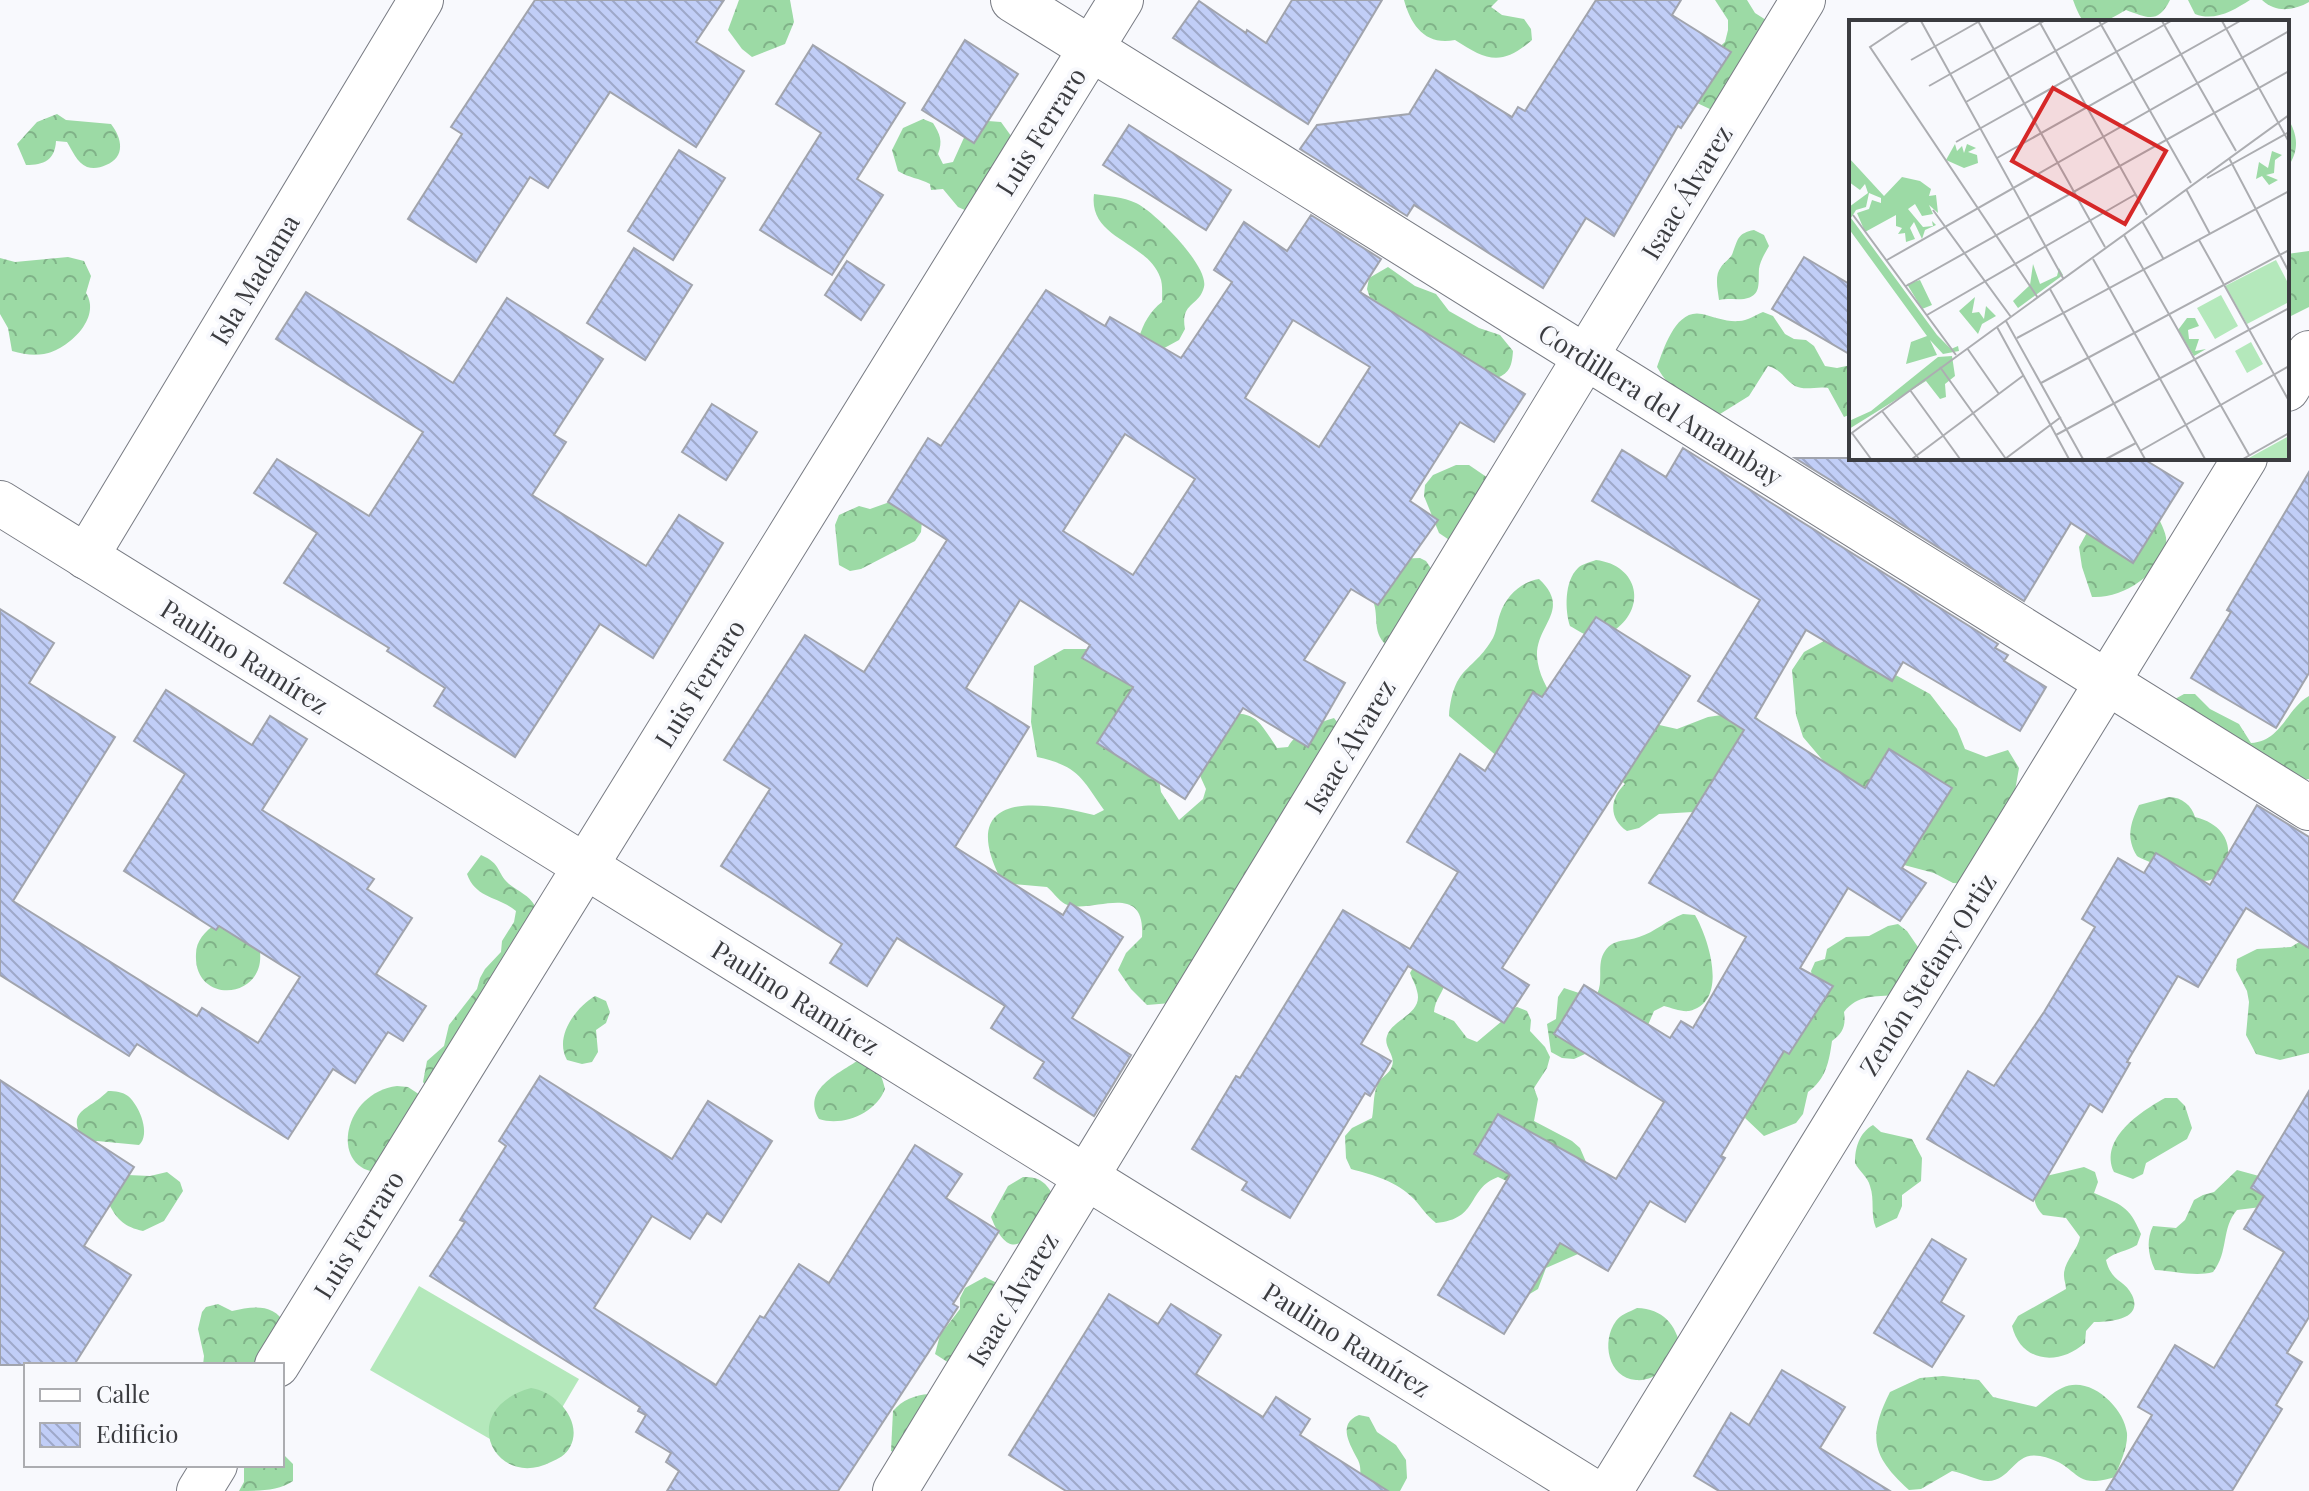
<svg xmlns="http://www.w3.org/2000/svg" width="2309" height="1491" viewBox="0 0 2309 1491" font-family="'Playfair Display',serif">
<style>
.grass{fill:#b4e8bb}
.forest{fill:url(#forest-crowns)}
.building{fill:url(#building-back-hatch);stroke:#a1a4ad;stroke-width:2;fill-rule:evenodd}
.lines{fill:none;stroke-linecap:round;stroke-linejoin:round}
.minor-casing{stroke:#787b83;stroke-width:46}
.minor{stroke:#fff;stroke-width:44}
.labels{text-anchor:middle;dominant-baseline:central;stroke-width:8;stroke-linejoin:round;paint-order:stroke}
.street-label{font-size:26px;fill:#3b3c40;stroke:#f8f9fd}
.inset-road{fill:none;stroke:#acadb1;stroke-width:2}
.view{fill:#d62828;fill-opacity:0.15;stroke:#d62828;stroke-width:4}
.inset-edge{fill:none;stroke:#3b3c40;stroke-width:4}
</style>
<defs>
<pattern id="forest-crowns" width="20" height="18" patternUnits="userSpaceOnUse" patternTransform="scale(2)"><rect width="20" height="18" fill="#9cdaa5"/><path d="M2 6a3 3 0 1 1 6 0M12 15a3 3 0 1 1 6 0" fill="none" stroke="#80b288"/></pattern>
<pattern id="building-back-hatch" width="6" height="6" patternUnits="userSpaceOnUse" patternTransform="scale(2)"><rect width="6" height="6" fill="#c1cef7"/><path d="M-1 5l2 2M0 0l6 6M5-1l2 2" fill="none" stroke="#9ea8c9"/></pattern>
</defs>
<rect width="100%" height="100%" fill="#f8f9fd"/>
<path class="grass" d="M419,1286L579,1379L530,1462L370,1370Z"/>
<g class="forest">
<path d="M739,0H790L794,22L785,44L752,57L742,49L728,30Z"/>
<path d="M1404,0H1498L1491,7L1502,15L1524,19L1531,29L1532,40C1501,67 1486,60 1455,40C1426,46 1411,26 1404,0Z"/>
<path d="M1715,0H1747L1755,13L1766,20L1714,111L1693,101L1716,50L1725,42L1728,30V20Z"/>
<path d="M2073,0H2170C2158,24 2148,18 2126,10C2115,16 2093,31 2082,19C2078,14 2075,5 2073,0Z"/>
<path d="M2188,0H2250C2234,10 2215,22 2195,14Z"/>
<path d="M2262,0H2309V2C2293,11 2276,13 2262,0Z"/>
<path d="M57,114L66,120L111,124C122,138 126,157 106,165C100,168 93,169 87,167C77,163 72,150 67,142L56,141C55,160 44,165 26,165L17,144L37,122Z"/>
<path d="M2287,117C2298,135 2300,150 2287,168Z"/>
<path d="M923,119L933,123C940,134 943,141 938,154L943,164L953,162L967,131L988,121L1001,122L1014,140L967,211L958,207L943,189L931,190L930,184C919,178 909,178 898,171L892,150L903,128Z"/>
<path d="M1094,194C1108,196 1123,197 1136,203C1155,212 1209,266 1204,287C1199,307 1180,302 1185,329L1179,340L1157,352L1139,338C1143,324 1150,311 1162,302C1162,294 1163,284 1160,277C1147,241 1088,239 1094,194Z"/>
<path d="M1754,230L1764,235L1769,246C1765,253 1760,261 1759,269C1758,283 1762,296 1744,299C1735,300 1727,298 1719,300C1718,290 1714,276 1721,267C1725,261 1731,259 1733,252C1738,239 1738,233 1754,230Z"/>
<path d="M2309,251V307L2287,318V254Z"/>
<path d="M68,257L84,261L91,276L86,293C102,318 68,350 44,354C33,356 23,354 12,351L8,328L0,314V258L15,262Z"/>
<path d="M1388,267L1415,286L1436,294L1449,311L1479,328L1500,335L1513,351C1512,365 1510,373 1497,378L1371,301L1367,289L1369,278Z"/>
<path d="M1763,312L1773,316L1785,334L1794,339L1806,340L1814,346L1825,366L1837,368L1851,365V414L1844,417L1828,388C1817,386 1805,391 1795,386C1784,379 1782,370 1768,366L1749,396L1720,414C1691,406 1672,393 1657,367C1664,348 1676,308 1702,314C1714,317 1726,322 1739,321C1747,321 1755,315 1763,312Z"/>
<path d="M1456,465H1469L1488,478L1458,546L1439,533L1424,496L1425,485L1433,475Z"/>
<path d="M901,498L922,521L921,532L915,541L861,569L850,571L839,565L835,525L839,515L859,506L870,509Z"/>
<path d="M2157,515C2161,524 2168,535 2166,545C2159,575 2122,599 2092,597L2082,567L2079,547L2090,527Z"/>
<path d="M1420,558L1426,561L1432,570L1386,645C1371,631 1380,614 1372,599L1392,559Z"/>
<path d="M1596,560C1639,565 1648,609 1612,632C1606,635 1601,638 1594,637C1586,636 1577,630 1570,626C1565,611 1564,581 1578,568C1582,564 1591,562 1596,560Z"/>
<path d="M1539,579C1572,610 1536,624 1537,656C1538,674 1547,688 1556,704L1498,757L1449,716C1454,664 1472,674 1493,638C1497,630 1497,622 1500,614C1506,596 1521,582 1539,579Z"/>
<path d="M1840,632L1892,673L1930,694L1957,729L1965,749L1986,757L2008,750L2019,768L2015,791L2020,836L1976,884L1953,883L1934,873L1889,861L1831,770L1803,737L1796,715L1792,670L1804,652Z"/>
<path d="M1064,649H1086L1135,678L1154,746L1161,792L1179,820L1203,799L1206,789L1197,769L1212,711C1256,715 1253,711 1277,748L1288,747C1297,731 1317,723 1334,718L1341,727L1171,1003L1147,1005L1131,989L1118,970L1126,953L1142,937C1146,878 1091,916 1065,904C1059,901 1053,892 1047,887L1012,884L1001,880C956,791 1037,800 1094,815L1104,810C1081,777 1078,766 1037,757L1031,722L1034,666Z"/>
<path d="M2184,694H2195L2210,709L2239,724L2251,743C2282,741 2286,709 2309,696V779L2303,780L2166,704Z"/>
<path d="M1742,712C1756,715 1762,719 1767,732L1716,801L1693,812L1659,814L1639,828L1627,831C1609,819 1609,799 1625,784L1617,777L1655,724L1677,729L1708,717Z"/>
<path d="M2169,797C2182,797 2192,806 2195,817C2245,829 2231,882 2203,881C2197,880 2142,860 2137,856C2126,838 2130,824 2139,805Z"/>
<path d="M481,855C502,864 496,872 509,884C519,892 529,895 535,906L429,1090L423,1082L427,1061L444,1046L449,1025L477,989L480,978L485,969L501,952L502,941L514,922L516,911C498,896 476,899 467,874Z"/>
<path d="M1683,914L1695,915C1708,937 1730,1002 1689,1011C1681,1012 1672,1008 1664,1006L1654,1011L1645,1032L1591,1045L1585,1054L1574,1059L1562,1058L1551,1052L1547,1024L1556,1019L1558,997L1564,988L1585,995L1597,994C1604,980 1596,964 1605,951C1614,938 1626,942 1639,937C1655,932 1667,920 1683,914Z"/>
<path d="M216,924L259,946C271,1000 193,1007 196,954C196,941 205,931 216,924Z"/>
<path d="M1898,924L1907,931L1920,950L1896,995C1875,997 1858,994 1844,1012C1846,1026 1843,1033 1832,1041C1829,1062 1826,1079 1808,1092L1803,1114L1796,1123L1764,1136L1745,1118L1750,1097L1816,995L1811,971L1815,962L1825,959L1827,949L1846,937L1869,936L1888,926Z"/>
<path d="M2309,936V1053L2280,1060L2256,1054L2246,1035L2249,1002L2247,991L2236,970L2237,959L2257,949L2291,947Z"/>
<path d="M1415,964L1446,981C1443,993 1435,999 1434,1012L1454,1021L1467,1038L1477,1042L1502,1021L1507,1011L1517,1007L1527,1011L1531,1020L1530,1031L1545,1047L1550,1057L1547,1068L1534,1088L1538,1099L1534,1121L1572,1141L1580,1148L1593,1178L1585,1245L1578,1254L1546,1268L1538,1289L1528,1295L1511,1183L1498,1177C1466,1189 1480,1219 1436,1223C1427,1216 1422,1208 1414,1199C1396,1181 1374,1175 1351,1169L1346,1158L1345,1136L1352,1128L1372,1118C1374,1108 1373,1095 1377,1086C1379,1078 1390,1074 1392,1066C1396,1055 1383,1047 1387,1036C1392,1019 1424,1014 1417,991C1416,985 1412,979 1410,973Z"/>
<path d="M595,996L606,1001L610,1012L606,1023L596,1030L598,1052L592,1062L582,1064L567,1060C554,1037 575,1008 595,996Z"/>
<path d="M857,1061C875,1062 881,1071 885,1089C876,1113 843,1127 819,1119C802,1090 836,1075 857,1061Z"/>
<path d="M397,1086L408,1087L423,1097L375,1172C330,1166 343,1093 397,1086Z"/>
<path d="M108,1091C115,1091 123,1092 128,1096C140,1106 151,1135 139,1145L97,1141L86,1145C64,1109 86,1113 108,1091Z"/>
<path d="M2165,1098H2177L2185,1106L2192,1128L2187,1139L2146,1163L2143,1174L2133,1179L2114,1172C2099,1139 2140,1112 2165,1098Z"/>
<path d="M1873,1125L1881,1132L1912,1139L1922,1158L1921,1181L1902,1195V1206L1897,1218L1876,1228C1870,1214 1875,1200 1870,1186C1868,1177 1859,1171 1855,1163C1855,1148 1859,1133 1873,1125Z"/>
<path d="M2084,1167L2095,1172L2098,1182L2094,1193C2121,1205 2129,1205 2141,1234L2137,1245C2126,1252 2116,1251 2106,1260C2111,1282 2125,1280 2132,1295C2144,1320 2108,1322 2094,1322L2086,1331L2085,1343C2059,1366 2021,1363 2012,1326L2018,1316L2066,1289C2066,1285 2064,1280 2064,1276C2063,1262 2078,1250 2080,1237L2066,1218L2043,1215C2030,1201 2034,1193 2042,1177Z"/>
<path d="M2237,1170L2259,1176L2267,1197L2261,1207L2237,1210C2221,1228 2229,1252 2213,1272C2196,1277 2174,1271 2155,1270C2148,1256 2146,1240 2153,1226L2176,1228L2185,1220L2194,1200L2203,1195L2214,1192Z"/>
<path d="M167,1172L180,1182L183,1191L164,1221L143,1231C125,1227 117,1220 109,1204L128,1175L150,1176Z"/>
<path d="M1023,1177C1040,1177 1046,1182 1054,1197C1036,1226 1014,1276 991,1217L1008,1186Z"/>
<path d="M985,1277L999,1284L949,1363L935,1354L940,1335L960,1309V1298L965,1288Z"/>
<path d="M218,1304L232,1311C253,1306 274,1303 286,1325L269,1365H203L204,1356L198,1329L202,1312L206,1307Z"/>
<path d="M1637,1308C1663,1309 1676,1324 1681,1349C1671,1363 1656,1382 1636,1380C1608,1378 1601,1341 1616,1321C1620,1315 1629,1312 1637,1308Z"/>
<path d="M1943,1376L1979,1380L1993,1397L2036,1407C2044,1401 2053,1392 2062,1388C2089,1374 2124,1407 2127,1433C2128,1448 2120,1463 2115,1477C2070,1491 2081,1464 2040,1456C2014,1451 2012,1480 1988,1481C1977,1481 1964,1473 1952,1471L1921,1489L1909,1490C1871,1456 1868,1436 1890,1392L1920,1378Z"/>
<path d="M531,1388C555,1391 584,1421 570,1447C566,1455 558,1459 551,1462C494,1491 455,1409 531,1388Z"/>
<path d="M929,1394L902,1456L891,1451L893,1411C902,1400 915,1395 929,1394Z"/>
<path d="M1359,1415L1369,1417L1377,1432L1396,1445L1406,1460L1407,1478L1400,1491H1366C1357,1475 1363,1471 1358,1460C1351,1446 1336,1424 1359,1415Z"/>
<path d="M282,1453L293,1464V1481C279,1491 258,1491 239,1491L244,1482V1465H282Z"/>
</g>
<g class="building">
<path d="M535,0H724L696,42L744,71L696,147L610,92L548,188L530,177L476,262L408,219L462,134L451,127Z"/>
<path d="M1292,0H1382L1308,124L1173,38L1199,1L1246,33L1247,30L1266,43Z"/>
<path d="M1596,0H1681L1672,15L1731,52L1681,128L1678,126L1614,236L1586,218L1543,288L1414,205L1407,216L1300,149L1317,125L1409,114L1436,70L1512,117L1518,107L1525,111Z"/>
<path d="M965,40L1018,74L974,143L922,110Z"/>
<path d="M813,45L905,103L857,179L883,195L832,275L760,230L821,133L776,104Z"/>
<path d="M1129,125L1231,190L1206,230L1103,165Z"/>
<path d="M679,150L725,178L673,260L628,231Z"/>
<path d="M1311,215L1381,259L1360,292L1525,394L1494,442L1460,422L1410,501L1438,520L1378,605L1351,589L1304,660L1345,683L1308,747L1243,708L1185,799L1097,743L1133,687L1082,658L1090,645L1020,600L966,688L1029,727L955,847L1063,915L1070,903L1123,937L1072,1018L1131,1055L1094,1116L1034,1078L1044,1062L991,1028L1005,1006L897,938L867,986L830,963L842,944L721,866L770,789L724,760L805,635L864,672L947,540L888,502L928,438L941,446L1046,290L1105,326L1110,317L1181,358L1232,282L1214,270L1244,222L1287,251ZM1293,320L1370,367L1319,447L1245,398ZM1125,434L1195,479L1133,575L1063,531Z"/>
<path d="M634,248L692,285L645,360L587,323Z"/>
<path d="M1804,257L1851,285V355L1772,309Z"/>
<path d="M847,261L884,285L861,320L825,295Z"/>
<path d="M306,292L453,383L507,298L603,359L554,435L566,442L532,495L646,566L679,515L723,543L653,658L600,624L515,757L434,706L445,688L387,651L389,648L284,583L317,533L254,493L277,459L369,516L423,432L276,339Z"/>
<path d="M712,404L757,432L726,480L682,452Z"/>
<path d="M1683,448L1998,644L1995,648L2008,655L2004,661L2046,687L2020,731L1903,662L1892,681L1806,630L1755,718L1865,788L1889,749L1952,788L1902,868L1926,883L1900,921L1848,888L1800,968L1833,986L1789,1054L1784,1051L1721,1156L1725,1158L1685,1222L1650,1201L1608,1271L1560,1243L1504,1334L1438,1295L1510,1175L1474,1154L1498,1114L1616,1179L1664,1102L1554,1034L1584,985L1670,1038L1681,1021L1693,1028L1746,937L1649,883L1744,730L1698,701L1760,600L1592,501L1622,450L1666,477Z"/>
<path d="M1795,458H2142L2183,483L2133,563L2071,523L2024,601Z"/>
<path d="M2309,472V673L2276,728L2191,678L2231,612L2227,610Z"/>
<path d="M0,609L54,643L29,683L115,737L13,901L197,1016L202,1008L258,1043L300,977L219,926L216,930L124,871L185,774L134,741L166,690L252,745L270,716L307,739L262,810L374,879L367,889L412,918L376,974L426,1006L403,1041L388,1032L355,1083L333,1069L288,1139L137,1044L129,1056L0,975Z"/>
<path d="M1596,617L1690,676L1502,968L1529,985L1504,1023L1408,966L1361,1044L1391,1061L1370,1096L1365,1093L1290,1218L1242,1190L1247,1182L1192,1149L1236,1076L1240,1078L1343,910L1410,949L1458,872L1407,842L1460,754L1485,771L1533,692L1542,697Z"/>
<path d="M2257,805L2309,837V948L2246,908L2198,987L2178,976L2127,1062L2130,1063L2102,1112L2090,1104L2033,1201L1927,1139L1968,1071L1994,1086L2044,1012L2095,927L2082,919L2118,858L2144,873L2156,853L2210,885Z"/>
<path d="M540,1076L672,1159L708,1101L772,1141L721,1222L707,1213L690,1239L652,1216L594,1308L716,1385L760,1316L764,1318L799,1264L829,1283L915,1145L962,1174L946,1198L999,1231L953,1304L958,1307L838,1491H667L679,1471L666,1462L671,1453L636,1432L646,1415L638,1411L640,1407L430,1276L465,1222L460,1220L506,1146L499,1141Z"/>
<path d="M0,1080L134,1167L84,1246L131,1275L74,1365H0Z"/>
<path d="M2309,1091V1317L2287,1353L2302,1362L2276,1405L2282,1409L2232,1491H2106L2152,1415L2138,1407L2175,1345L2214,1368L2284,1252L2244,1229L2264,1196L2251,1188Z"/>
<path d="M1932,1239L1966,1259L1941,1302L1964,1316L1932,1367L1874,1333Z"/>
<path d="M1109,1294L1158,1324L1171,1304L1221,1335L1196,1374L1263,1417L1276,1397L1310,1419L1300,1435L1388,1491H1066L1009,1455Z"/>
<path d="M1782,1370L1845,1407L1820,1448L1890,1491H1719L1694,1476L1731,1413L1749,1425Z"/>
</g>
<g class="lines">
<g class="minor-casing">
<g id="minor">
<path d="M1013,0L2309,808"/>
<path d="M2287,389L2309,353"/>
<path d="M0,503L1592,1491"/>
<path d="M86,557L421,0"/>
<path d="M277,1365L1121,0"/>
<path d="M199,1491L215,1465"/>
<path d="M895,1491L1803,0"/>
<path d="M1610,1491L2245,458"/>
</g>
</g>
<use href="#minor" class="minor"/>
</g>
<g class="labels">
<g class="street-label">
<text transform="translate(1040 131) rotate(-58)">Luis Ferraro</text>
<text transform="translate(1686 192) rotate(-59)">Isaac Álvarez</text>
<text transform="translate(254 279) rotate(-59)">Isla Madama</text>
<text transform="translate(1661 404) rotate(32)">Cordillera del Amambay</text>
<text transform="translate(245 656) rotate(32)">Paulino Ramírez</text>
<text transform="translate(699 683) rotate(-58)">Luis Ferraro</text>
<text transform="translate(1349 746) rotate(-59)">Isaac Álvarez</text>
<text transform="translate(1927 974) rotate(-58)">Zenón Stefany Ortiz</text>
<text transform="translate(796 997) rotate(32)">Paulino Ramírez</text>
<text transform="translate(358 1234) rotate(-58)">Luis Ferraro</text>
<text transform="translate(1012 1299) rotate(-59)">Isaac Álvarez</text>
<text transform="translate(1347 1339) rotate(32)">Paulino Ramírez</text>
</g>
</g>
<g transform="translate(1849 20)">
<rect width="440" height="440" fill="#f8f9fd"/>
<path d="M372,275L389,306L366,319L348,288ZM402,322L414,344L398,353L386,331ZM440,416V439H398Z" fill="#b4e8bb"/>
<path d="M106,124L108,131L113,126L115,133L118,124L127,128L119,132L128,135L129,143L115,148L97,140ZM423,131L433,135L426,140L425,153L417,155L429,160L420,165L413,156L407,159L410,142L419,148ZM0,138L35,176L53,157L71,161L82,169L80,176L87,175L89,193L80,185L84,194L73,196L66,184L59,189L74,207L84,206L83,201L87,205L76,210L73,219L65,202L61,208L66,219L57,222L56,213L49,214L53,208L47,206V195L16,212L8,193L20,189L23,180L32,183V178L20,173L17,187L7,190L2,198L88,315L102,329L109,326L110,331L94,334L81,320L88,335L57,344L62,322L78,316L0,209V187L19,173L16,164L11,170L0,162ZM184,244L191,264L208,256L210,248L214,255L169,288L164,281L181,265ZM71,260L83,285L73,289L58,264ZM126,277L123,293L130,292L135,299L137,286L147,296L133,304L129,314L110,291ZM346,298L350,306L339,310L340,319H350L346,331L357,329L345,336L329,310L338,298ZM103,336L106,356L96,364L97,377L91,379L77,361L0,409V401L22,391L89,337Z" fill="#9cdaa5"/>
<path d="M427,240L440,265V282L398,304L376,266Z" fill="#b4e8bb"/>
<path class="inset-road" d="M60,1L21,27L189,278M72,1L214,258M129,1L256,227M190,1L298,195M250,1L342,163M313,1L387,131M373,1L440,122M62,40L129,2M80,66L195,1M117,82L259,1M107,122L322,1M148,138L391,1M380,138L440,252M358,158L440,112M337,169L361,214M84,190L162,297M4,195L107,335M293,201L314,238M275,215L400,435M350,220L440,381M244,239L356,439M38,240L440,11M57,266L440,51M201,269L296,439M78,295L287,174M157,301L234,439M168,318L440,171M118,328L150,374M91,347L157,439M192,363L440,230M61,370L111,439M33,391L70,439M3,413L22,439M0,415L148,307M207,415L440,288M291,431L440,346M63,439L175,355M156,439L212,397M220,439L148,307L440,95M257,439L287,423M394,439L440,413"/>
<path class="view" d="M204,68L317,131L276,204L163,141Z"/>
<rect width="440" height="440" class="inset-edge"/>
</g>
<rect x="24" y="1363" width="260" height="104" fill="#f8f9fd" stroke="#acadb1" stroke-width="2"/>
<rect x="40" y="1389" width="40" height="12" fill="#ffffff" stroke="#acadb1" stroke-width="2"/>
<text x="96" y="1403" font-size="24" fill="#3b3c40">Calle</text>
<rect x="40" y="1423" width="40" height="24" fill="url(#building-back-hatch)" stroke="#acadb1" stroke-width="2"/>
<text x="96" y="1443" font-size="24" fill="#3b3c40">Edificio</text>
</svg>
